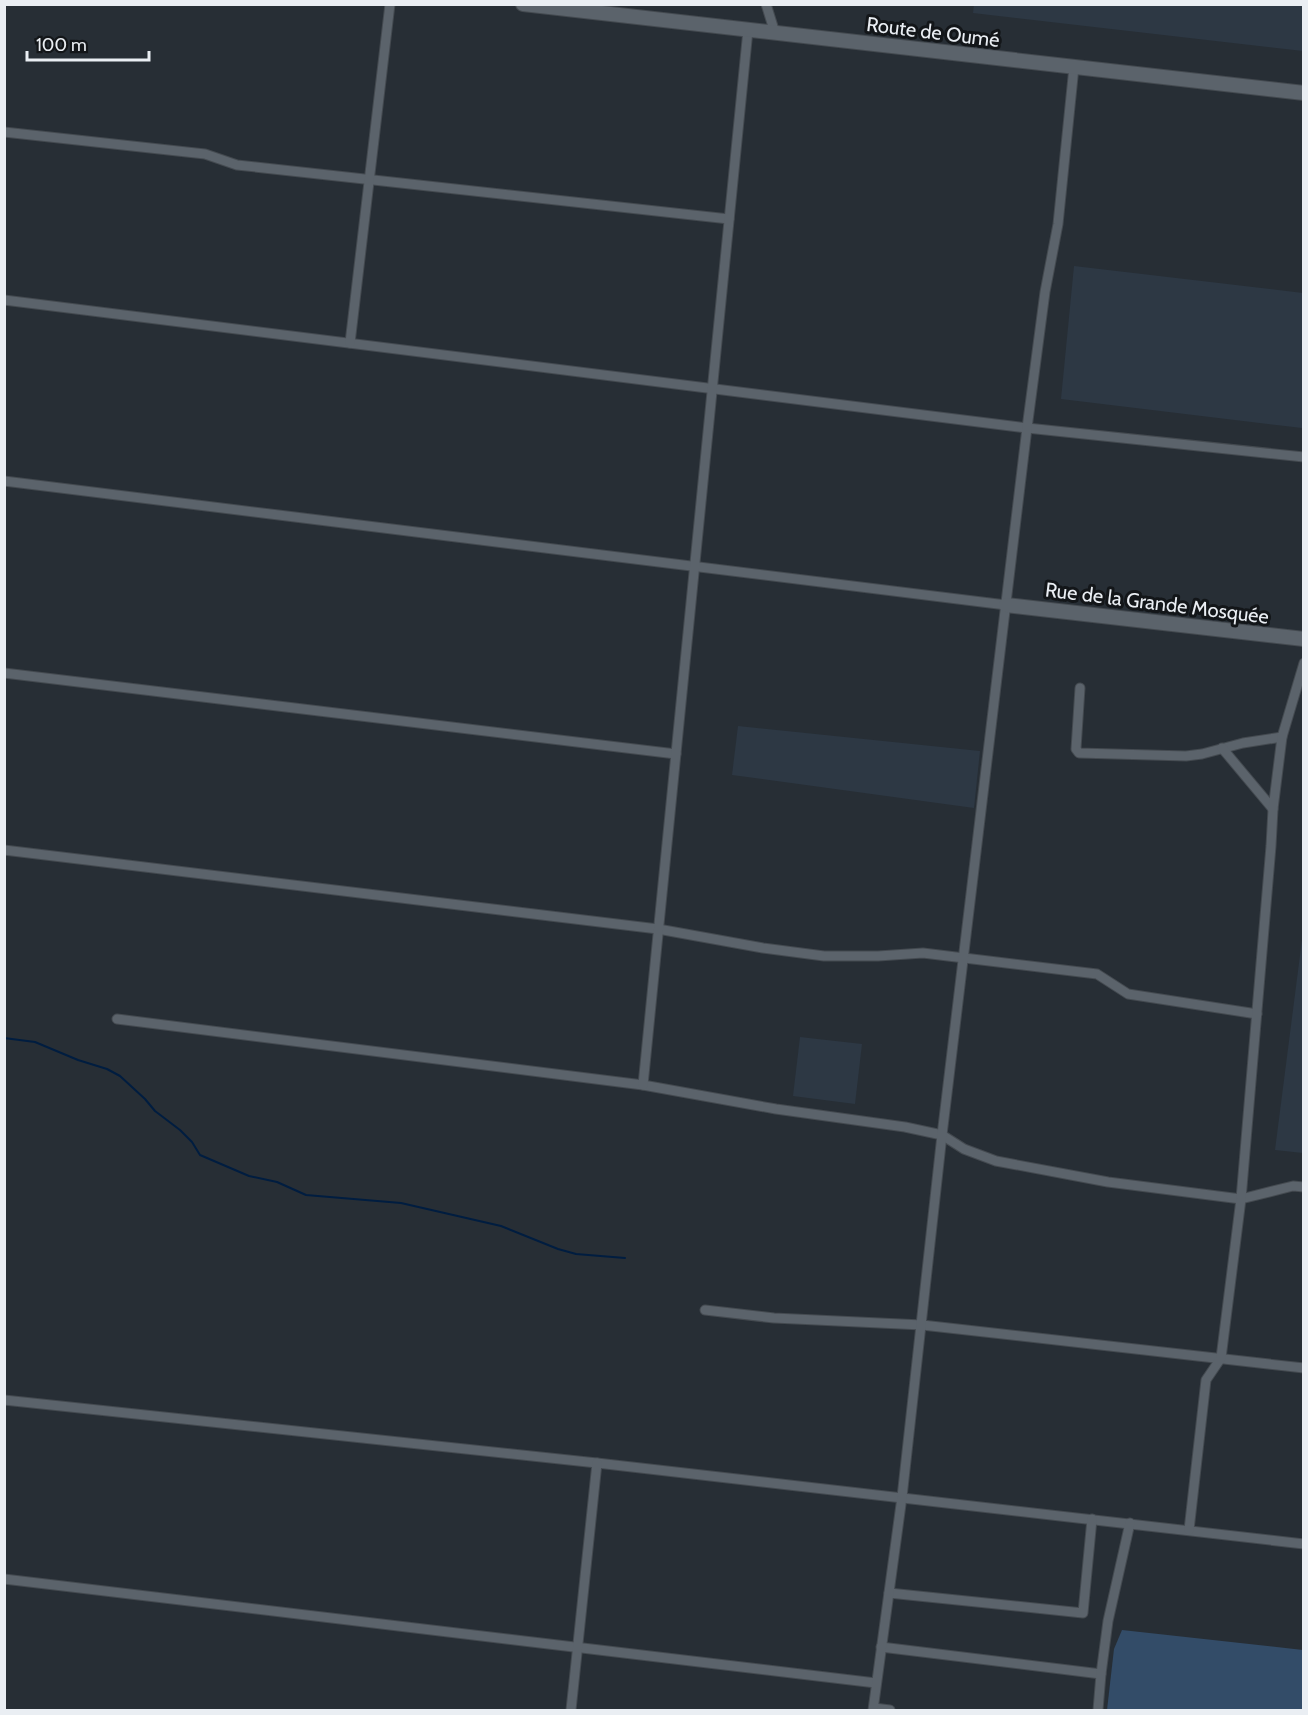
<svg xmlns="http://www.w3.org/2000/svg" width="1308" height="1715" viewBox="0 0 1308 1715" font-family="Cabin,sans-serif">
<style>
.built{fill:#2d3844}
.green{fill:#334c68}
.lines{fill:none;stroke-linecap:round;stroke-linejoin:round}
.stream{stroke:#001d40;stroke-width:2}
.street-casing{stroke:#444a50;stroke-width:11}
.secondary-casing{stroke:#444a50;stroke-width:16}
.street{stroke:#5b636b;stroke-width:9}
.secondary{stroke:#5b636b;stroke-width:14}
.labels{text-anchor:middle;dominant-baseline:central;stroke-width:6;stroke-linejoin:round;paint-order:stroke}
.street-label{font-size:20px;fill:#eaeef3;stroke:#131619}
</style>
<rect width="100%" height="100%" fill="#272e35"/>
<g class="built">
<path d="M974,4L1303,5V51L973,13Z"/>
<path d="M1074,266L1303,293L1304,415L1302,428L1061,399Z"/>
<path d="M738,726L980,751L974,808L732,775Z"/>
<path d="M1303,932V1153L1275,1150Z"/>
<path d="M800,1037L862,1044L855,1104L793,1096Z"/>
</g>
<path class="green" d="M1122,1630L1303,1650V1710H1107L1114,1649Z"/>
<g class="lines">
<path class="stream" d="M4,1038L35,1042L78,1060L107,1069L120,1076L145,1099L155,1111L180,1130L192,1142L200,1155L249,1176L277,1182L306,1195L401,1203L501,1226L558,1249L576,1254L625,1258"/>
<g class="street-casing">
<g id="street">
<path d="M766,4L775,33"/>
<path d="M4,132L205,154L237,165L729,219"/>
<path d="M4,300L1027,428L1304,457"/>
<path d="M350,343L390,4"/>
<path d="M4,481L1006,605"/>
<path d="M4,673L676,754"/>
<path d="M1080,688L1076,749L1079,753L1186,756L1202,754L1243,743L1282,737"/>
<path d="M1222,748L1273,809"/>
<path d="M4,850L658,929L763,948L824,956H878L923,953L1097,974L1128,994L1257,1014"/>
<path d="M117,1019L643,1085L776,1109L905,1127L942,1135L964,1149L996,1161L1108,1182L1241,1199L1293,1186L1304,1187"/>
<path d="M643,1085L748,30"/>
<path d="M705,1310L774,1318L922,1325L1304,1368"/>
<path d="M4,1400L597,1463L1304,1544"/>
<path d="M1189,1530L1206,1380L1221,1358L1241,1199L1271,846L1273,809L1282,737L1304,663"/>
<path d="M4,1579L876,1683"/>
<path d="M889,1593L1083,1613L1092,1519"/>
<path d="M881,1647L1101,1674"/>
<path d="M874,1708L890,1710"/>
<path d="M571,1710L597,1463"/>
<path d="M873,1710L902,1497L942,1135L1027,428L1045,292L1058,224L1074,67"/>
<path d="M1098,1710L1101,1674L1108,1621L1130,1523"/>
</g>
</g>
<g class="secondary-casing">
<g id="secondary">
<path d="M523,4L1304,93"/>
<path d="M1006,605L1304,639"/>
</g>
</g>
<use href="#street" class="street"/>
<use href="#secondary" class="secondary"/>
</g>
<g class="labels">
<g class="street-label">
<text transform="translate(933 32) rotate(7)">Route de Oumé</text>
<text transform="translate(1157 603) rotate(7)">Rue de la Grande Mosquée</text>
</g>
</g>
<rect width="1308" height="1715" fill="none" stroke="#eaeef3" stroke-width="12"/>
<path d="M27 51v9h122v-9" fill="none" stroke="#eaeef3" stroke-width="3"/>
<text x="36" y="51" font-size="18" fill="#eaeef3" stroke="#131619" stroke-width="4.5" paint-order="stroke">100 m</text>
</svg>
